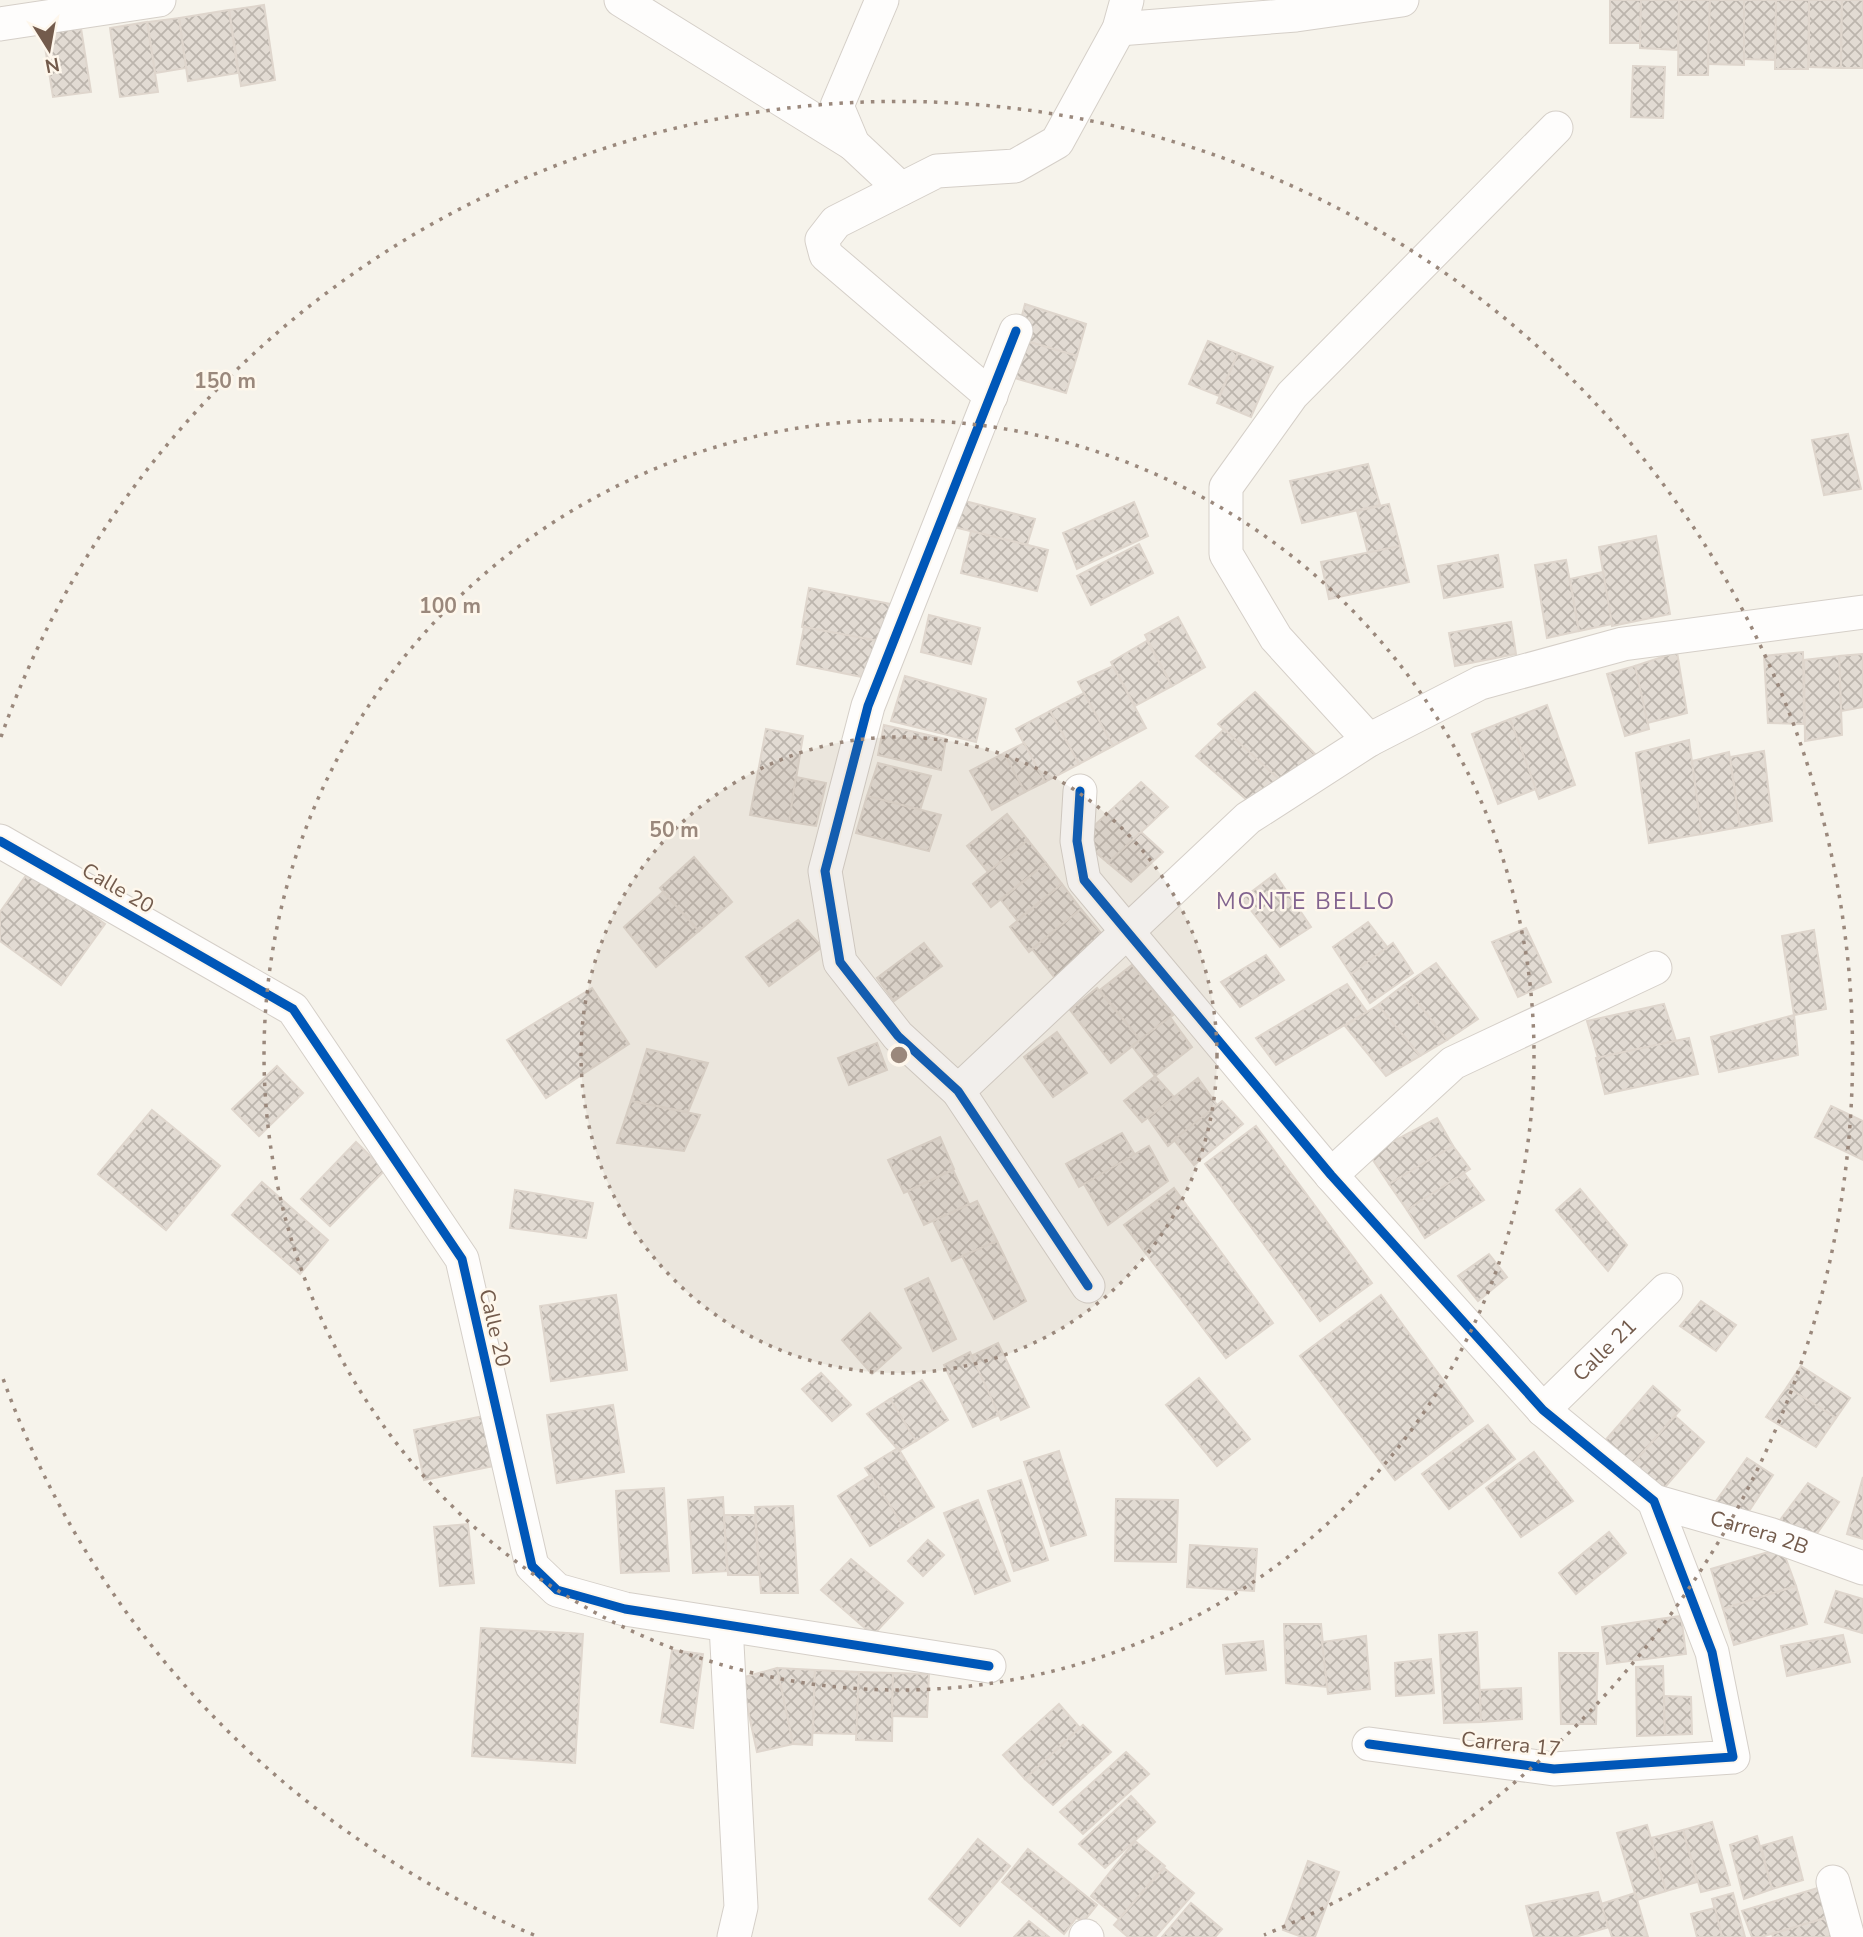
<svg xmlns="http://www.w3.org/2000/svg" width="1863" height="1937" viewBox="0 0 1863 1937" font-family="'Nunito Sans',sans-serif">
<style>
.building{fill:url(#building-cross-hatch);stroke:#dfd6cd;stroke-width:2}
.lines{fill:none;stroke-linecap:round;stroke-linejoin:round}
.street-casing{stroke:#d5cfc8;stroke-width:35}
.street{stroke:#fefdfc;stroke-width:33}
.cycleway-casing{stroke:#fef7ec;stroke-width:13}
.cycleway{stroke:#0057b8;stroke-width:9}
.ring{fill:none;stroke:#9a887c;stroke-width:3.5;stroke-dasharray:3.5 7}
.labels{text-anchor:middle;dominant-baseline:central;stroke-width:5;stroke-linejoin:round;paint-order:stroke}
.street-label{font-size:21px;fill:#735b4c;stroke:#fef7ec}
.neighbourhood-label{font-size:23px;letter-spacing:2px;fill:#82648f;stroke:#fef7ec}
.centre{fill:#9a887c;stroke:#fef7ec;stroke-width:3.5}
.ring-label{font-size:21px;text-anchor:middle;font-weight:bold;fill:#9a887c;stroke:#fef7ec;stroke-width:5;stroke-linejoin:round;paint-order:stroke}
</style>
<defs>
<pattern id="building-cross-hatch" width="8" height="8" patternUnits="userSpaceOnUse" patternTransform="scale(1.75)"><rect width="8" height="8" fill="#e2dbd3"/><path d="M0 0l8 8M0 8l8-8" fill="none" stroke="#bcb5ad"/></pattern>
</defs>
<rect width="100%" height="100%" fill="#f6f3eb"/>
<g class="building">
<path d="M1610,0H1641L1640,43H1610Z"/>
<path d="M1641,0H1679L1678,50L1640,48Z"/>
<path d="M1679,0H1710L1708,75H1678Z"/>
<path d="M1710,0H1744V65L1708,64Z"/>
<path d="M1744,0H1776V60L1744,59Z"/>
<path d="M1776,0H1809L1808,69H1775Z"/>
<path d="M1809,0H1842L1841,68L1809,67Z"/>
<path d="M1842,0H1863V68H1841Z"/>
<path d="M264,5L275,80L241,86L229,10Z"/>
<path d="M229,10L238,73L188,81L179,18Z"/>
<path d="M179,18L186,68L155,73L147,22Z"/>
<path d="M80,22L91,92L53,97L42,28Z"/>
<path d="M147,22L158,92L120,97L110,28Z"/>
<path d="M1633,66L1665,67L1663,118L1631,117Z"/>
<path d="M1025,304L1086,324L1077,356L1016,338Z"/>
<path d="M1016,338L1077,356L1066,393L1004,375Z"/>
<path d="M1208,341L1238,353L1219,396L1189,384Z"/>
<path d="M1238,353L1273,367L1251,417L1217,403Z"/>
<path d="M1848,434L1861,489L1824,495L1812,440Z"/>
<path d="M1368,464L1380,505L1302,523L1290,481Z"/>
<path d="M961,500L1035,519L1027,545L954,527Z"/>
<path d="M1134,502L1148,536L1077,569L1063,533Z"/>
<path d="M1389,504L1400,546L1368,553L1357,511Z"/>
<path d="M971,531L1048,550L1037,591L961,573Z"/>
<path d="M1656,536L1670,614L1612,626L1599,547Z"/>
<path d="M1139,544L1153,573L1091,605L1077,576Z"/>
<path d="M1400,546L1409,582L1329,599L1321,562Z"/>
<path d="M1498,555L1503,587L1444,598L1438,566Z"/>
<path d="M1566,560L1579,631L1547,638L1535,565Z"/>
<path d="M1603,572L1612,624L1579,631L1570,579Z"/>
<path d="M809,588L891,604L884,642L802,627Z"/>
<path d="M929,615L980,628L971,664L921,652Z"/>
<path d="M1178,617L1205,667L1172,686L1145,635Z"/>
<path d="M1511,622L1516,654L1455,666L1449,633Z"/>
<path d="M804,627L884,642L877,680L797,664Z"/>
<path d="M1147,641L1172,686L1135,706L1111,662Z"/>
<path d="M1677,652L1687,713L1647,723L1635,666Z"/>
<path d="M1803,652L1804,724L1768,723L1764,656Z"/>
<path d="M1863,654V707L1841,711L1839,656Z"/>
<path d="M1839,656L1842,735L1805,741L1804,660Z"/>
<path d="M1113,666L1146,728L1113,746L1078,682Z"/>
<path d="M1635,666L1649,729L1625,736L1607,674Z"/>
<path d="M905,676L986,699L976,742L891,721Z"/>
<path d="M1255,692L1315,754L1283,783L1218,724Z"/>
<path d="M1084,693L1113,746L1079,764L1050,711Z"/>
<path d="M1547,705L1575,785L1539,799L1510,719Z"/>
<path d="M1050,711L1079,764L1045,782L1016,729Z"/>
<path d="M1510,719L1536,789L1498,804L1472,734Z"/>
<path d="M884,725L946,739L941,770L878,755Z"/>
<path d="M766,729L803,736L789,822L750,815Z"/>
<path d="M1224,729L1283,783L1256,808L1196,756Z"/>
<path d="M1689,740L1702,834L1649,843L1636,753Z"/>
<path d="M1024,743L1045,782L1025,792L1004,753Z"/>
<path d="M1764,751L1772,821L1740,827L1730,757Z"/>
<path d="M1729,752L1740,827L1702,834L1692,761Z"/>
<path d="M1004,753L1025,792L992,810L970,771Z"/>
<path d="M878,763L931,776L920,810L867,796Z"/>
<path d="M796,777L826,783L816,826L789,822Z"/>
<path d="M1141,782L1168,807L1108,863L1080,839Z"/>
<path d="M867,796L941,815L929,851L856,833Z"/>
<path d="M1007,814L1028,840L988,872L967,846Z"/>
<path d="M1141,832L1163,852L1131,882L1108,863Z"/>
<path d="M1028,840L1046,863L991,907L973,884Z"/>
<path d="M694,857L732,902L699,931L660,888Z"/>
<path d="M1046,863L1062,884L1017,920L1001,900Z"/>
<path d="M30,870L105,924L61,985L0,941V912Z"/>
<path d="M1275,874L1311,927L1280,947L1242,899Z"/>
<path d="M1062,884L1081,909L1029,952L1010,927Z"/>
<path d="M663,892L699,931L656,967L624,927Z"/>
<path d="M1081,909L1105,938L1058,982L1032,949Z"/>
<path d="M798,920L822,947L769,986L746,957Z"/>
<path d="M1368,922L1388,948L1351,974L1333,947Z"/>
<path d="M1526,928L1551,982L1518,997L1492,942Z"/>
<path d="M1814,930L1826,1009L1794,1015L1782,936Z"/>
<path d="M924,943L942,966L894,1001L877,978Z"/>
<path d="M1393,943L1413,973L1370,1003L1351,974Z"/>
<path d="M1266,955L1284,980L1240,1007L1221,982Z"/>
<path d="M1436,963L1478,1019L1447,1040L1404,985Z"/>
<path d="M1132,965L1173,1015L1140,1040L1100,990Z"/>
<path d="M1347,984L1367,1012L1276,1065L1256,1038Z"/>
<path d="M1404,985L1447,1040L1420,1056L1378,1005Z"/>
<path d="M592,988L629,1044L546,1098L507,1040Z"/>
<path d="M1097,988L1140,1040L1111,1063L1070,1010Z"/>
<path d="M1664,1004L1676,1041L1598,1058L1587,1021Z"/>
<path d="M1378,1005L1420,1056L1386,1076L1345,1026Z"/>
<path d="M1794,1015L1798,1055L1719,1072L1711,1037Z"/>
<path d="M1170,1017L1192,1047L1155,1076L1132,1046Z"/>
<path d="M1057,1032L1087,1073L1053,1097L1024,1057Z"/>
<path d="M1689,1038L1698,1074L1605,1094L1596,1058Z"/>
<path d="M877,1043L887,1070L849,1085L838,1058Z"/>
<path d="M647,1049L708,1063L688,1112L631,1101Z"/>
<path d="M277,1066L303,1093L259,1136L232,1109Z"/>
<path d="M1155,1076L1174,1097L1142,1122L1124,1101Z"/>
<path d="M1198,1078L1217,1105L1168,1146L1148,1118Z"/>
<path d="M631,1101L700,1115L684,1151L617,1143Z"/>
<path d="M1222,1101L1243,1124L1194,1165L1174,1140Z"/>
<path d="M1831,1106L1863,1121V1160L1815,1137Z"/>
<path d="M152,1110L220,1166L166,1230L98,1174Z"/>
<path d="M1437,1118L1453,1146L1389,1184L1369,1154Z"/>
<path d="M1256,1126L1372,1283L1320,1321L1205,1164Z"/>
<path d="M1122,1133L1135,1155L1079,1187L1066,1164Z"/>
<path d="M940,1137L954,1169L904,1193L888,1160Z"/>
<path d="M356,1142L385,1170L330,1226L301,1199Z"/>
<path d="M1149,1146L1168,1181L1108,1225L1084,1184Z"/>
<path d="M1453,1146L1470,1169L1407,1210L1389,1184Z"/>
<path d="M953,1170L969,1204L924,1225L908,1191Z"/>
<path d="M1464,1173L1484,1200L1425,1238L1407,1210Z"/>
<path d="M262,1182L328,1240L300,1274L232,1215Z"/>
<path d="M1174,1188L1273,1323L1226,1358L1124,1225Z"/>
<path d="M1580,1189L1627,1245L1608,1271L1556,1210Z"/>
<path d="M515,1190L593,1203L586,1238L510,1228Z"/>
<path d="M977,1201L997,1241L952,1261L933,1221Z"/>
<path d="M997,1241L1026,1301L994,1319L962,1256Z"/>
<path d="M1489,1254L1507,1277L1478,1301L1458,1276Z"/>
<path d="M928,1278L956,1339L933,1351L905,1289Z"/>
<path d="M616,1295L627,1370L551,1381L540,1306Z"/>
<path d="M1381,1295L1473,1421L1395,1480L1300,1356Z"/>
<path d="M1701,1301L1736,1325L1716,1351L1680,1326Z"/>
<path d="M870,1313L901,1348L872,1374L842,1340Z"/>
<path d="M998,1343L1029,1407L1001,1420L971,1356Z"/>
<path d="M970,1352L999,1415L973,1427L944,1365Z"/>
<path d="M1801,1366L1850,1398L1836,1418L1787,1387Z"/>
<path d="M821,1373L851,1405L832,1421L802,1389Z"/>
<path d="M1199,1378L1250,1439L1217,1466L1166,1405Z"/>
<path d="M922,1380L948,1420L916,1441L890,1399Z"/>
<path d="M1653,1386L1680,1410L1630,1467L1603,1443Z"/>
<path d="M1787,1387L1836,1418L1816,1447L1766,1417Z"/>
<path d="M890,1399L916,1441L899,1451L867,1414Z"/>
<path d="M613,1405L624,1472L557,1483L547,1415Z"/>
<path d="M484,1416L494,1466L424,1480L414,1430Z"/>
<path d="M1675,1416L1704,1442L1665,1487L1643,1478L1630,1467Z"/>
<path d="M1488,1425L1515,1459L1449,1509L1422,1474Z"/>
<path d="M898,1448L934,1507L903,1526L865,1468Z"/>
<path d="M1059,1451L1086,1535L1051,1546L1024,1462Z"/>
<path d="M1534,1452L1573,1501L1521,1537L1486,1488Z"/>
<path d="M1747,1458L1773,1475L1743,1520L1714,1504Z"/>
<path d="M871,1475L903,1526L870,1546L838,1496Z"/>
<path d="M1863,1477V1539L1847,1534Z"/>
<path d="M1021,1480L1048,1560L1014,1571L988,1491Z"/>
<path d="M1808,1483L1839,1502L1811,1542L1777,1524Z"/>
<path d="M664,1488L669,1571L621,1573L616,1491Z"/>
<path d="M723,1497L727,1571L693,1573L688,1500Z"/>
<path d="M1116,1499L1178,1500L1176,1562L1115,1561Z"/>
<path d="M978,1500L1010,1581L975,1594L944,1513Z"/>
<path d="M793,1506L798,1593H761L755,1507Z"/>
<path d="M724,1515H755L759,1575H728Z"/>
<path d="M468,1524L474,1583L440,1586L434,1527Z"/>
<path d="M1609,1532L1626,1553L1576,1594L1559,1573Z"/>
<path d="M928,1540L944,1555L923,1576L908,1561Z"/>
<path d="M1190,1545L1257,1549L1254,1591L1187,1587Z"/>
<path d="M1783,1551L1796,1586L1723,1609L1711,1569L1765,1553Z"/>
<path d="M851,1559L903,1603L873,1635L821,1590Z"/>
<path d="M1796,1586L1807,1624L1734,1645L1723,1609Z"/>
<path d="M1836,1591L1863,1599L1862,1633L1825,1622Z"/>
<path d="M1681,1616L1686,1654L1607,1664L1602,1627Z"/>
<path d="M1284,1624H1321L1327,1687L1286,1683Z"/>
<path d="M481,1628L583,1634L575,1763L472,1756Z"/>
<path d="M1477,1632L1481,1722L1444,1723L1439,1635Z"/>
<path d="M1843,1635L1850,1662L1787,1676L1781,1646Z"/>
<path d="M1366,1636L1370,1689L1328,1694L1322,1642Z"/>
<path d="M1263,1641L1266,1670L1226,1674L1223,1645Z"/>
<path d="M672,1650L703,1654L693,1728L661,1722Z"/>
<path d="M1559,1653H1598L1596,1724H1561Z"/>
<path d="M1431,1659L1434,1693L1396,1696L1395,1663Z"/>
<path d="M1663,1666L1665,1735L1637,1736L1636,1667Z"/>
<path d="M777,1668L815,1670L812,1745L793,1744Z"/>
<path d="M777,1668L793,1744L757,1752L741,1678Z"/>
<path d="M815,1670L859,1672L857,1734L813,1733Z"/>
<path d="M859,1672L893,1673L892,1741L856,1740Z"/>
<path d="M893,1673L929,1674L927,1717L892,1716Z"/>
<path d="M1521,1688L1522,1719L1481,1722L1480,1690Z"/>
<path d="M1664,1696L1691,1697L1692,1734L1665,1735Z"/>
<path d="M1059,1704L1080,1728L1025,1779L1003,1755Z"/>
<path d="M1083,1725L1111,1752L1053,1805L1025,1779Z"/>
<path d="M1126,1752L1149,1774L1083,1834L1060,1812Z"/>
<path d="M1131,1796L1155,1822L1105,1868L1079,1844Z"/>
<path d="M1712,1822L1730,1885L1701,1892L1683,1830Z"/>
<path d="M1647,1825L1666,1891L1637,1900L1617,1833Z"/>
<path d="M1683,1830L1697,1882L1666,1891L1651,1838Z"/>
<path d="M1757,1836L1772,1889L1744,1899L1730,1845Z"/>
<path d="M1792,1837L1803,1880L1772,1889L1761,1846Z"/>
<path d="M978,1839L1010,1866L960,1926L929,1899Z"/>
<path d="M1135,1841L1165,1866L1119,1919L1091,1896Z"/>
<path d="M1028,1849L1097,1905L1084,1921L1076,1918L1064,1934L1002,1882Z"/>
<path d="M1308,1861L1339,1872L1315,1937H1302L1283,1930Z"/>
<path d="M1164,1868L1194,1893L1155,1937H1128L1114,1925Z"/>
<path d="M1821,1887L1832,1916L1761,1937H1752L1742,1911Z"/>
<path d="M1598,1892L1609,1927L1575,1937H1534L1526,1906Z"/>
<path d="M1635,1893L1648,1937H1612L1601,1904Z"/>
<path d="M1733,1893L1745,1937H1722L1712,1899Z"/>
<path d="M1191,1903L1222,1929L1215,1937H1162Z"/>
<path d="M1715,1908L1722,1937H1697L1691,1914Z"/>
<path d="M1832,1916L1840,1937H1773L1772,1934Z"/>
<path d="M1029,1921L1049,1937H1014Z"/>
</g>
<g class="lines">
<g class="street-casing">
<g id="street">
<path d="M621,0L853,144"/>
<path d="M882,0L837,106L853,144L901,189"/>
<path d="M0,24L159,0"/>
<path d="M1119,29L1296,15L1402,0"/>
<path d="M1016,331L868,706L825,871L840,962L898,1036L958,1091L1088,1286"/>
<path d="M991,396L826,255L822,240L836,222L937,171L1015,166L1057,142L1119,29L1127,0"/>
<path d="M1369,740L1276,638L1226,554V487L1292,395L1556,128"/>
<path d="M1080,791L1077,841L1084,880L1331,1175L1543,1410L1654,1501L1712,1652L1733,1757L1554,1769L1369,1744"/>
<path d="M0,841L293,1009L462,1259L532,1566L557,1590L625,1609L989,1666"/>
<path d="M958,1091L1248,818L1369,740L1480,683L1623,644L1863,612"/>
<path d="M1331,1175L1453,1063L1655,968"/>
<path id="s1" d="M1543,1410L1666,1290"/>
<path id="s2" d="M1654,1501L1769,1534L1863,1568"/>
<path d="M726,1625L741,1907L734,1937"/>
<path d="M1833,1882L1848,1937"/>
<path d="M1086,1936L1087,1937"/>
</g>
</g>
<use href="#street" class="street"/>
<g class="cycleway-casing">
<g id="cycleway">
<path d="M1016,331L868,706L825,871L840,962L898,1036L958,1091L1088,1286"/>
<path d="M1080,791L1077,841L1084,880L1331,1175L1543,1410L1654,1501L1712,1652L1733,1757L1554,1769L1369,1744"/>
<path d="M0,841L293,1009L462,1259L532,1566L557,1590L625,1609L989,1666"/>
</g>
</g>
<use href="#cycleway" class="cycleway"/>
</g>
<circle cx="899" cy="1055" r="318" fill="#9a887c" fill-opacity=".12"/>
<g class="ring">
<circle cx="899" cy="1055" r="318"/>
<circle cx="899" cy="1055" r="635"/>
<path d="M534 1935A953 953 0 0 1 1 1373M1 737A953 953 0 1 1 1264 1935"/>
</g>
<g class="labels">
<g class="street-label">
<text transform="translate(118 888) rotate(30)">Calle 20</text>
<text transform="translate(495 1328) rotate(77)">Calle 20</text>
<text stroke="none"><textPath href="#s1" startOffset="86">Calle 21</textPath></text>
<text stroke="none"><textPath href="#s2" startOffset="110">Carrera 2B</textPath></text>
<text transform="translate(1511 1744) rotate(6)">Carrera 17</text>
</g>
<g class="neighbourhood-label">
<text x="1306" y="901">MONTE BELLO</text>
</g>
</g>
<circle cx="899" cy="1055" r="10" class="centre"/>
<g class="ring-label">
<text x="225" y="388">150 m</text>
<text x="450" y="613">100 m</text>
<text x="674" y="837">50 m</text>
</g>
<g transform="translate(49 49) rotate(169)" stroke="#fef7ec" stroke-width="5" paint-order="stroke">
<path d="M0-5L12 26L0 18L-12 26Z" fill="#735b4c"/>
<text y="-10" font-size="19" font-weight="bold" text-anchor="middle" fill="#735b4c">N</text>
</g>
</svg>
